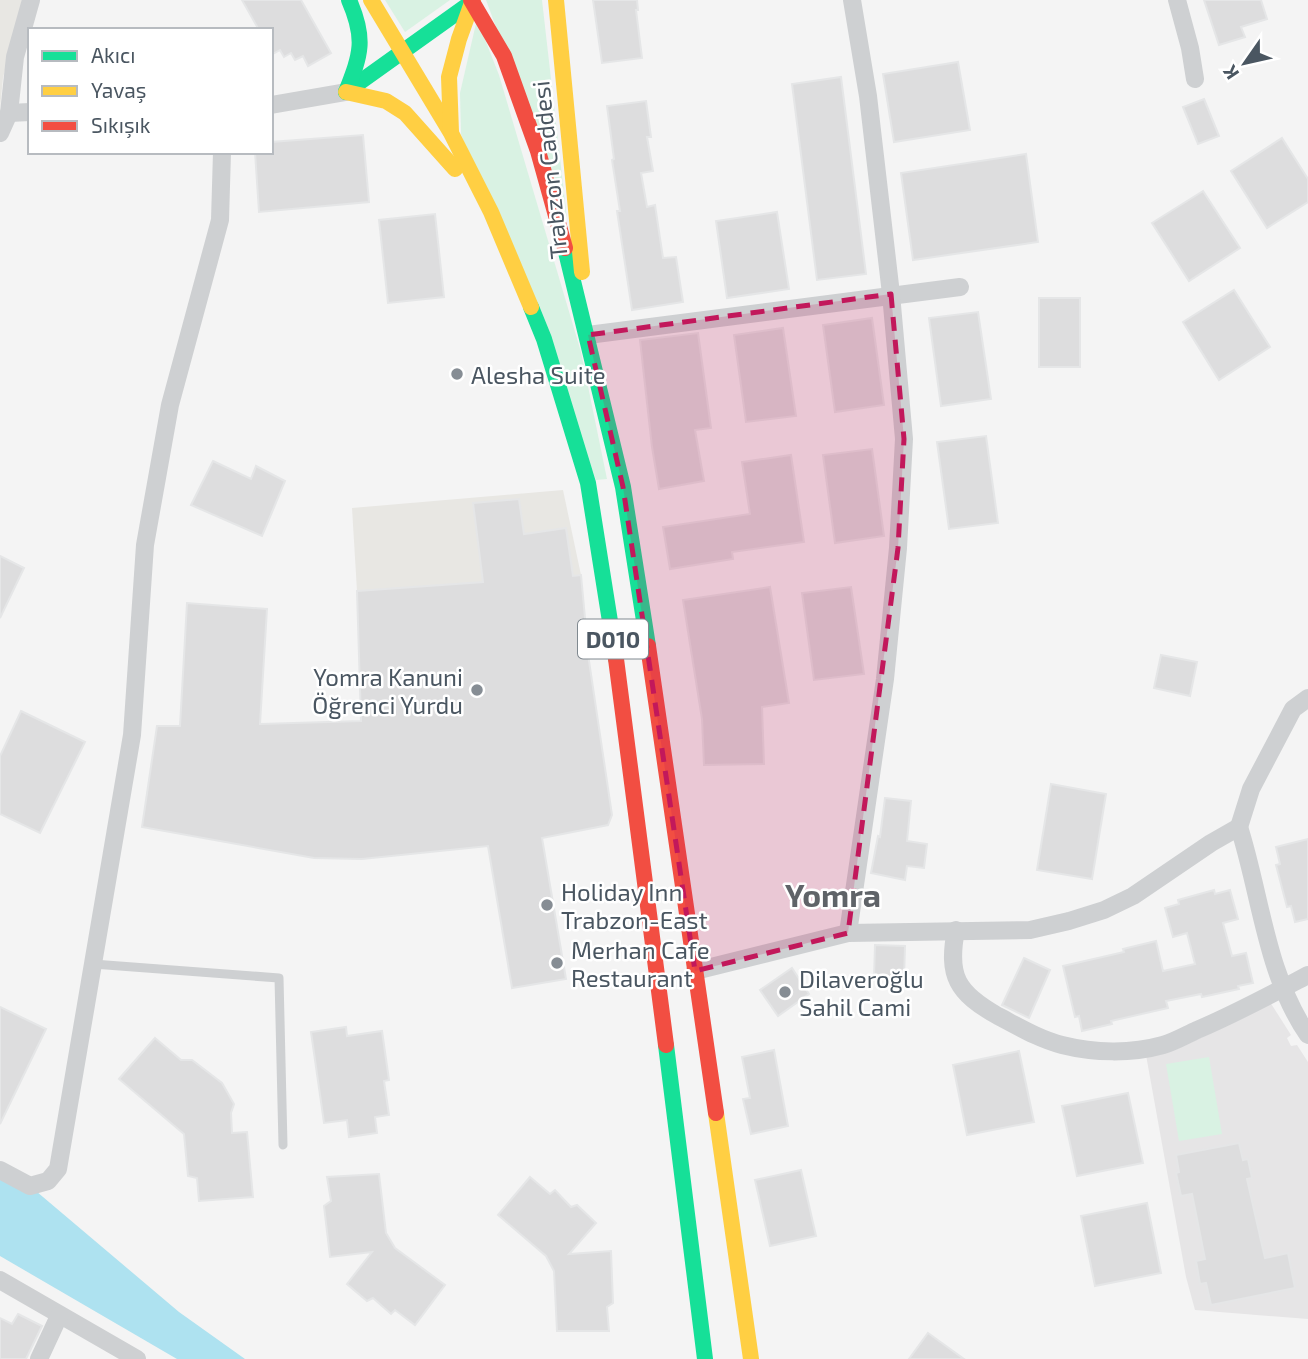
<svg xmlns="http://www.w3.org/2000/svg" width="1308" height="1359" viewBox="0 0 1308 1359" font-family="'Exo 2',sans-serif">
<style>
.commercial{fill:#e8e7e3}
.education{fill:#e6e5e6}
.green{fill:#d9f2e3}
.water{fill:#aee2f0}
.building{fill:#ddddde;stroke:#e5e6e7;stroke-width:2}
.lines{fill:none;stroke-linecap:round;stroke-linejoin:round}
.lane{stroke:#ced0d2;stroke-width:9}
.street{stroke:#ced0d2;stroke-width:18}
.fast{stroke:#16e098;stroke-width:16}
.slow{stroke:#ffcf43;stroke-width:16}
.jam{stroke:#f24e42;stroke-width:16}
.marked{fill:#c2185b;fill-opacity:0.2;stroke:#c2185b;stroke-width:5;stroke-dasharray:14 9;stroke-linejoin:round}
.poi-dot{fill:#868d94;stroke:#fff;stroke-width:2.5}
.labels{text-anchor:middle;dominant-baseline:central;stroke-width:5;stroke-linejoin:round;paint-order:stroke}
.shield{fill:#fff;stroke:#808990;stroke-width:2}
.shield-label{font-size:23px;font-weight:bold;fill:#4a5661}
.street-label{font-size:24px;fill:#4a5661;stroke:#fff}
.poi-label{font-size:24px;fill:#4a5661;stroke:#fff;text-anchor:start}
.district-label{font-size:32px;font-weight:bold;fill:#5f6368;stroke:#fff}
</style>
<rect width="100%" height="100%" fill="#f4f4f4"/>
<g class="commercial">
<path d="M0,0H22L3,78L0,108Z"/>
<path d="M563,490L581,575L357,591L352,508Z"/>
</g>
<path class="education" d="M1270,1002L1291,1035L1287,1038L1291,1046L1297,1045L1308,1062V1319L1195,1310L1186,1277L1146,1055L1175,1050L1249,1015Z"/>
<g class="green">
<path d="M385,0H450L405,32Z"/>
<path d="M486,0H542L567,219Z"/>
<path d="M477,19L499,75L581,352L607,479L596,480L461,134L460,93Z"/>
<path d="M1209,1057L1222,1134L1179,1141L1166,1064Z"/>
</g>
<path class="water" d="M0,1169L30,1186L179,1312L245,1359H177L0,1256Z"/>
<g class="building">
<path d="M242,0H301L331,53L308,66L303,56L295,60L291,53L284,57L280,50L271,55V30H259Z"/>
<path d="M593,0H637L638,10H636L642,58L602,63Z"/>
<path d="M1204,0H1261L1267,19L1241,27L1245,37L1219,45Z"/>
<path d="M958,62L970,130L894,142L883,74Z"/>
<path d="M841,77L866,274L817,280L792,84Z"/>
<path d="M1204,99L1219,136L1198,144L1183,107Z"/>
<path d="M646,101L651,137H647L653,171L641,173L647,207L655,205L663,258L676,257L683,302L632,310L617,211H620L612,160L614,159L607,106Z"/>
<path d="M363,135L369,202L259,212L255,152H271V142Z"/>
<path d="M1282,138L1308,179V202L1267,228L1231,171Z"/>
<path d="M1026,154L1038,242L913,260L901,173Z"/>
<path d="M1203,191L1240,248L1189,281L1152,223Z"/>
<path d="M777,212L789,289L727,298L716,221Z"/>
<path d="M435,214L444,297L388,303L379,220Z"/>
<path d="M1234,290L1270,347L1219,380L1183,322Z"/>
<rect x="1039" y="298" width="41" height="69"/>
<path d="M978,312L991,399L941,406L929,318Z"/>
<path d="M872,318L884,405L835,412L823,325Z"/>
<path d="M783,328L796,416L746,422L734,335Z"/>
<path d="M698,333L711,428L695,430L704,481L659,489L652,447L640,340Z"/>
<path d="M986,436L998,523L949,529L937,442Z"/>
<path d="M872,449L884,536L835,543L823,455Z"/>
<path d="M791,455L804,542L732,552L733,559L670,569L663,527L750,514L742,462Z"/>
<path d="M213,461L251,479L256,466L285,481L262,536L191,505Z"/>
<path d="M519,499L524,534L566,528L573,576L581,575L589,661L612,815L608,825L542,838L566,979L512,988L488,846L362,859L314,858L142,827L157,726H180L187,603L267,609L260,724L361,721L357,591L483,582L473,503Z"/>
<path d="M0,556L24,568L0,618Z"/>
<path d="M770,587L789,703L762,707L764,764L704,765L702,719L683,600Z"/>
<path d="M851,587L864,674L814,680L802,593Z"/>
<path d="M1161,655L1197,662L1190,696L1154,688Z"/>
<path d="M21,711L85,742L40,833L0,814V756Z"/>
<path d="M1051,784L1106,794L1092,879L1037,870Z"/>
<path d="M885,798L911,801L907,841L927,844L924,868L907,866L905,880L871,873L878,836L880,837Z"/>
<path d="M1308,839V919L1295,922L1291,906L1287,907L1276,865L1280,864L1276,847Z"/>
<path d="M1214,890L1215,894L1230,890L1238,919L1223,923L1232,956L1246,953L1253,983L1238,986L1239,989L1202,997L1201,994L1166,1001L1168,1008L1111,1021L1112,1024L1082,1031L1079,1016L1075,1017L1063,966L1124,952L1123,949L1156,941L1163,971L1195,964L1187,933L1173,937L1165,908L1179,904L1178,900Z"/>
<path d="M875,945L905,946L904,979L874,978Z"/>
<path d="M1024,958L1050,970L1029,1018L1002,1005Z"/>
<path d="M792,968L809,994L778,1016L760,990Z"/>
<path d="M0,1007L46,1029L0,1124Z"/>
<path d="M346,1027L347,1036L382,1031L389,1080L384,1081L389,1115L375,1117L377,1133L349,1137L347,1120L324,1123L311,1032Z"/>
<path d="M155,1038L181,1060H192L222,1083L234,1104L231,1113L232,1133L247,1132L253,1197L199,1201L197,1178L188,1176L184,1134L119,1079Z"/>
<path d="M774,1050L788,1126L751,1134L743,1099L750,1098L742,1057Z"/>
<path d="M1019,1051L1034,1122L967,1135L953,1065Z"/>
<path d="M1128,1093L1143,1163L1077,1176L1062,1106Z"/>
<path d="M1239,1143L1243,1160L1248,1159L1252,1178L1247,1179L1265,1258L1288,1253L1295,1288L1211,1305L1206,1283L1200,1284L1196,1261L1205,1259L1192,1194L1181,1196L1176,1173L1179,1172L1176,1155Z"/>
<path d="M801,1170L816,1236L770,1246L755,1180Z"/>
<path d="M379,1174L386,1233L395,1248L445,1285L415,1325L395,1310L391,1314L373,1298L367,1301L347,1284L372,1252L330,1257L324,1206L331,1201L327,1177Z"/>
<path d="M530,1177L550,1194L555,1190L571,1207L577,1205L596,1223L569,1254L611,1251L613,1303L607,1307L609,1331H557L554,1271L546,1256L498,1215Z"/>
<path d="M1147,1203L1161,1273L1095,1286L1081,1216Z"/>
<path d="M18,1314L42,1326L26,1359H0V1318L12,1324Z"/>
<path d="M928,1333L964,1359H909Z"/>
</g>
<g class="lines">
<path class="lane" d="M93,964L279,978L283,1145"/>
<g class="street">
<path d="M1177,0L1190,48L1195,79"/>
<path d="M271,105L346,92"/>
<path d="M9,113L30,112"/>
<path d="M0,133L9,113L15,57L31,0"/>
<path d="M588,335L960,287"/>
<path d="M1239,827L1251,789L1293,709L1308,698"/>
<path d="M956,930C947,976 957,993 998,1016C1019,1027 1039,1039 1062,1045C1094,1053 1131,1054 1163,1045C1174,1042 1186,1035 1197,1030C1235,1014 1272,994 1308,975"/>
<path d="M848,933L885,679L898,548L904,439L891,294L868,96L852,0"/>
<path d="M695,971L848,933L1030,930L1069,921L1104,910L1133,896L1211,843L1239,827C1261,896 1266,974 1308,1035"/>
<path d="M0,1170L30,1186L48,1181L58,1169L132,735L145,545L170,405L220,220L222,152"/>
<path d="M0,1280L137,1359"/>
<path d="M39,1359L59,1316"/>
</g>
<g class="fast">
<path d="M346,92L472,2"/>
<path d="M346,92C361,54 366,39 349,0"/>
<path d="M565,248L623,487L648,646"/>
<path d="M531,307L544,339L588,483L616,659"/>
<path d="M666,1045L705,1359"/>
</g>
<g class="slow">
<path d="M371,0L451,133L491,212L531,307"/>
<path d="M556,0L582,272"/>
<path d="M346,92L386,101L405,113L455,169"/>
<path d="M451,132L449,77L459,39L473,0"/>
<path d="M716,1113L751,1359"/>
</g>
<g class="jam">
<path d="M471,0L504,56L538,151L565,248"/>
<path d="M648,646L716,1113"/>
<path d="M616,659L666,1045"/>
</g>
</g>
<path class="marked" d="M891,294L904,439L898,548L848,933L695,971L623,487L588,335Z"/>
<g class="poi-dot">
<circle cx="457" cy="374" r="7"/>
<circle cx="477" cy="690" r="7"/>
<circle cx="547" cy="905" r="7"/>
<circle cx="557" cy="963" r="7"/>
<circle cx="785" cy="992" r="7"/>
</g>
<g class="labels">
<rect class="shield" x="578" y="619.5" width="70" height="39" rx="5"/>
<g class="shield-label">
<text x="613" y="639">D010</text>
</g>
<g class="street-label">
<text transform="translate(549 170) rotate(-96)">Trabzon Caddesi</text>
</g>
<g class="poi-label">
<text x="471" y="374">Alesha Suite</text>
<text x="463" y="676" text-anchor="end">Yomra Kanuni<tspan x="463" dy="28">Öğrenci Yurdu</tspan></text>
<text x="561" y="891">Holiday Inn<tspan x="561" dy="28">Trabzon-East</tspan></text>
<text x="571" y="949">Merhan Cafe<tspan x="571" dy="28">Restaurant</tspan></text>
<text x="799" y="978">Dilaveroğlu<tspan x="799" dy="28">Sahil Cami</tspan></text>
</g>
<g class="district-label">
<text x="833" y="894">Yomra</text>
</g>
</g>
<rect x="28" y="28" width="245" height="126" fill="#ffffff" stroke="#b7bbc0" stroke-width="2"/>
<rect x="42" y="51" width="35" height="10" fill="#16e098" stroke="#b7bbc0" stroke-width="2"/>
<text x="91" y="63" font-size="21" fill="#4a5661">Akıcı</text>
<rect x="42" y="86" width="35" height="10" fill="#ffcf43" stroke="#b7bbc0" stroke-width="2"/>
<text x="91" y="98" font-size="21" fill="#4a5661">Yavaş</text>
<rect x="42" y="121" width="35" height="10" fill="#f24e42" stroke="#b7bbc0" stroke-width="2"/>
<text x="91" y="133" font-size="21" fill="#4a5661">Sıkışık</text>
<g transform="translate(1245 63) rotate(236)" stroke="#ffffff" stroke-width="5" paint-order="stroke">
<path d="M0-5L12 26L0 18L-12 26Z" fill="#4a5661"/>
<text y="-10" font-size="19" font-weight="bold" text-anchor="middle" fill="#4a5661">K</text>
</g>
</svg>
